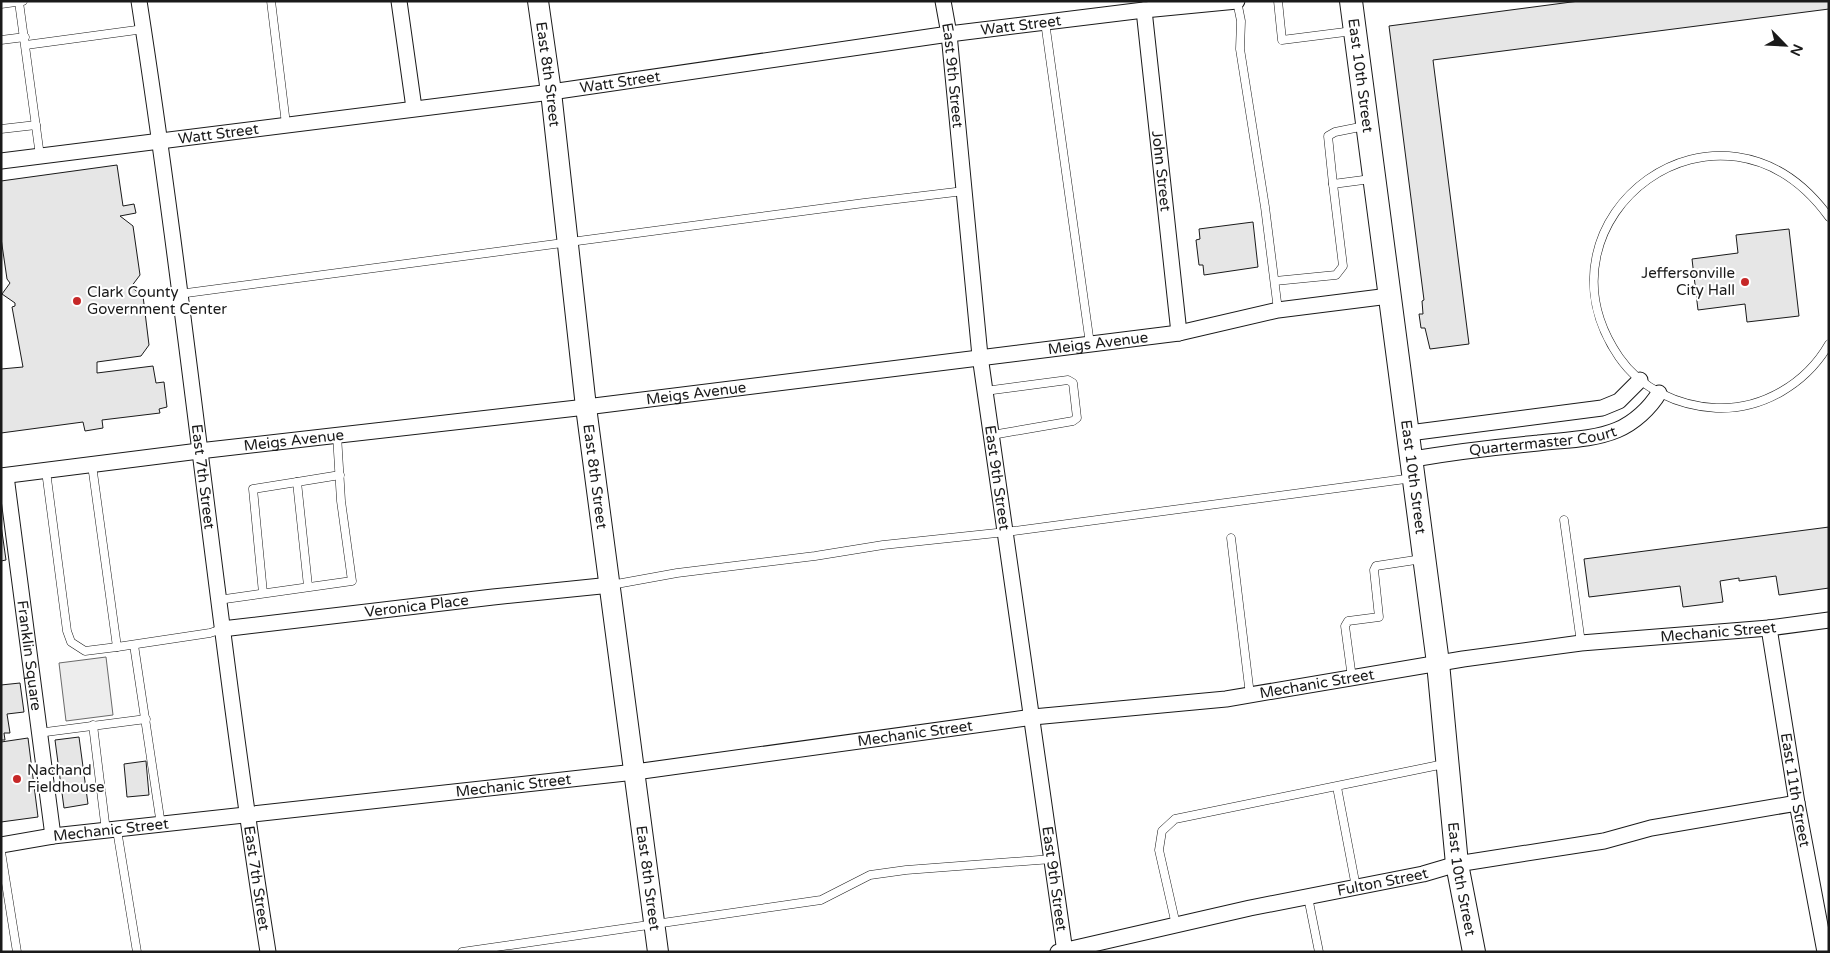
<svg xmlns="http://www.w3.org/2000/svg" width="1830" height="953" viewBox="0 0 1830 953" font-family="'Varela Round',sans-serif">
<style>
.green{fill:#ededed;stroke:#6a6a6a}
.building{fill:#e6e6e6;stroke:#1a1a1a}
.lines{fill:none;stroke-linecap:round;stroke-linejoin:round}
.lane-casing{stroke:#1a1a1a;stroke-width:9}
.street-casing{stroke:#1a1a1a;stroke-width:17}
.secondary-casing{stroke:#1a1a1a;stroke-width:22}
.primary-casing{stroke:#1a1a1a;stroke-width:24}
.lane{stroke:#fff;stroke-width:8}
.street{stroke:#fff;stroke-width:15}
.secondary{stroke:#fff;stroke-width:20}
.primary{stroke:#fff;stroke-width:22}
.poi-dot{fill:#c62828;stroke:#fff;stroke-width:2}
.labels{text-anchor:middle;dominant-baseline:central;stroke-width:4;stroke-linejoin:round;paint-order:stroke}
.street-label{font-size:15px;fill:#1a1a1a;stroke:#fff}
.poi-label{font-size:15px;fill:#1a1a1a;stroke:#fff;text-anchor:start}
</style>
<rect width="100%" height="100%" fill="#fff"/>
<path class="green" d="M106,657L113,715L66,721L59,663Z"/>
<g class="building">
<path d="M1579,1H1829V9L1433,60L1469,344L1430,349L1425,328H1421L1419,314H1423L1422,301L1424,300L1389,26Z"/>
<path d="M117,165L123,206L134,204L136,213L120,216L133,226L140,275L131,287L143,296L149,345L141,356L97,362V373L153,366L156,383L164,382L167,407L159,409L160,413L102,420L103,428L85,431L83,422L1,433V369L23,367L12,307L15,306V303L2,294L10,283L7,279L1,238V181Z"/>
<path d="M1253,222L1258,267L1204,275L1203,265H1199L1196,240L1200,239L1199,229Z"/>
<path d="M1789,229L1799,316L1747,322L1745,304L1698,310L1692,259L1738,253L1736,235Z"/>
<path d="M1,525L6,560L1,561Z"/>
<path d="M1829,527V588L1779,595L1776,576L1739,581V578L1720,581L1723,602L1683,607L1680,586L1589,597L1584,559Z"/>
<path d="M20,683L24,712L7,714L10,733H4L5,740H1V685Z"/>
<path d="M79,737L88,804L64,808L55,740Z"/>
<path d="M28,738L38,817L1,822V742Z"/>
<path d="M146,761L149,795L127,797L124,764Z"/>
</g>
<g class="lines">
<g class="lane-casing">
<g id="lane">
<path d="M271,1L286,124"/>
<path d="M1237,1L1241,21L1240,49L1265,207L1278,310"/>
<path d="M1278,1L1282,40L1353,31"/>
<path d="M19,2L40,156"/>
<path d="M1,4L23,1"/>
<path d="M1045,22L1090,344"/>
<path d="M1,40L25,37"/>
<path d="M26,45L144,29"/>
<path d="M1,129L36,125"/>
<path d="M1333,184L1328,136L1335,132L1365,126"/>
<path d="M1829,217C1721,69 1524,218 1619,357C1641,389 1678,406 1716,408C1762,410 1806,384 1829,344"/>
<path d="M1275,281L1336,275L1343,266L1333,184L1371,179"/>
<path d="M179,294L864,203L964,191"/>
<path d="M985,391L1068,380L1073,383L1077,418L1073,421L992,435"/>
<path d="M92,465L117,647L210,633L222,629"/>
<path d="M46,471L67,631L71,642L85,651L117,647"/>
<path d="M1564,520L1581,643"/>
<path d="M1231,538L1250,695"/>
<path d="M611,585L677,573L815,556L883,545L1006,532L1413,478"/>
<path d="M308,586L297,482L340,475"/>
<path d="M263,593L253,489L297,482"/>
<path d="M218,600L352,581L341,501L337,435"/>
<path d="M134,645L161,825"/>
<path d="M1352,678L1345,626L1348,621L1379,617L1374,570L1376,566L1422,559"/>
<path d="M93,725L106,831"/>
<path d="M38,733L146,719"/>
<path d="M1337,787L1356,887"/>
<path d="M117,830L137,952"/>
<path d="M1,852L17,952"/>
<path d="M1308,897L1319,952"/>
<path d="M1176,925L1159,850L1162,831L1175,819L1444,764"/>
<path d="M462,952L821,900L870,875L906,870L1052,859"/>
</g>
</g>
<g class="street-casing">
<g id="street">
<path id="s1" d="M139,1C188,317 218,636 268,952"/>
<path d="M399,1L414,108"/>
<path id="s2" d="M943,1L949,34L980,356L1065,952"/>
<path id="s3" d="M1144,10L1179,333"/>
<path id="s4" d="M1,161L551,92L949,34L1144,10L1237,1"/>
<path d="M1409,433L1602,408L1619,401L1640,380"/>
<path id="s5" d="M1413,459C1454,452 1496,447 1538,443C1563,440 1593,440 1617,430C1634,423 1650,408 1659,393"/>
<path id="s6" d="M1,476L199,451L586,407L1179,333L1278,310L1389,296"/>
<path id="s7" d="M6,476L53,836"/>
<path id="s8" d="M1769,628L1797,803L1825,952"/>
<path id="s9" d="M222,629L493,597L611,585"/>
<path id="s10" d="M1,845L53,836L635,772L1033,717L1226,699L1463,659L1581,643L1769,628L1829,620"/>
<path id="s11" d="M1058,952L1250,908L1423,874L1457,864L1604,841L1651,828L1797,803"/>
</g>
</g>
<g class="secondary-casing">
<g id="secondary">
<path id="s12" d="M538,1L551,92L586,407L658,952"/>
</g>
</g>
<g class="primary-casing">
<g id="primary">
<path id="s13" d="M1351,1L1438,663L1457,864L1474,952"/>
</g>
</g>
<use href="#lane" class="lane"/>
<use href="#street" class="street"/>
<use href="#secondary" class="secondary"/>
<use href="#primary" class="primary"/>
</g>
<g class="poi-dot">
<circle cx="1745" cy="282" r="5"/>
<circle cx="77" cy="301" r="5"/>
<circle cx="17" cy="779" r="5"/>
</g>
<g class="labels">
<g class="street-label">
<text stroke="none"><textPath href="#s4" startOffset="1029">Watt Street</textPath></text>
<text stroke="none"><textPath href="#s12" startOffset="74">East 8th Street</textPath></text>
<text stroke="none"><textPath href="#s2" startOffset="75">East 9th Street</textPath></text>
<text stroke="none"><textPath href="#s13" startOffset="75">East 10th Street</textPath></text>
<text stroke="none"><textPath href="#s4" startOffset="624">Watt Street</textPath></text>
<text stroke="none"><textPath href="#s4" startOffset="219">Watt Street</textPath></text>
<text stroke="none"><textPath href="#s3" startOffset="162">John Street</textPath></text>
<text stroke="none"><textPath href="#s6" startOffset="1105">Meigs Avenue</textPath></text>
<text stroke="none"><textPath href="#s6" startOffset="700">Meigs Avenue</textPath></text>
<text stroke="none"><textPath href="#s5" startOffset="131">Quartermaster Court</textPath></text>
<text stroke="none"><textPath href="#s6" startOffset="295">Meigs Avenue</textPath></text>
<text stroke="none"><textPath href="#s13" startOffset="480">East 10th Street</textPath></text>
<text stroke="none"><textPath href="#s1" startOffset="480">East 7th Street</textPath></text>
<text stroke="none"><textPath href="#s12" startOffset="479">East 8th Street</textPath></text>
<text stroke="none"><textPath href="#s2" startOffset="480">East 9th Street</textPath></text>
<text stroke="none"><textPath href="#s9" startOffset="196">Veronica Place</textPath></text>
<text stroke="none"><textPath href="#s10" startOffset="1731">Mechanic Street</textPath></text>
<text stroke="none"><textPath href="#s7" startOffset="181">Franklin Square</textPath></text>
<text stroke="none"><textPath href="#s10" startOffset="1326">Mechanic Street</textPath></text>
<text stroke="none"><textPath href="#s10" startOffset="921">Mechanic Street</textPath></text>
<text stroke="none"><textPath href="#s10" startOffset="516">Mechanic Street</textPath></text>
<text stroke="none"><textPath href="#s8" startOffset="164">East 11th Street</textPath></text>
<text stroke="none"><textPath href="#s10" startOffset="111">Mechanic Street</textPath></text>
<text stroke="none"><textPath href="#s1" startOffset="885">East 7th Street</textPath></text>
<text stroke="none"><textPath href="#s12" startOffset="884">East 8th Street</textPath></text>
<text stroke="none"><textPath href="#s2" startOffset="885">East 9th Street</textPath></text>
<text stroke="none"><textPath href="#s13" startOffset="885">East 10th Street</textPath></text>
<text stroke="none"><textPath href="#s11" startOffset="332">Fulton Street</textPath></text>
</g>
<g class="poi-label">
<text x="1735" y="273" text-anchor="end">Jeffersonville<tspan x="1735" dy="17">City Hall</tspan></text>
<text x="87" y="292">Clark County<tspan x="87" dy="17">Government Center</tspan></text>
<text x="27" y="770">Nachand<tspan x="27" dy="17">Fieldhouse</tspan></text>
</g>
</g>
<rect width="1830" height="953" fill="none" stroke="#1a1a1a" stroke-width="5"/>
<g transform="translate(1785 45) rotate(114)" stroke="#ffffff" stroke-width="4" paint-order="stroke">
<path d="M0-4L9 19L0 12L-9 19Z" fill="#1a1a1a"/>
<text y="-8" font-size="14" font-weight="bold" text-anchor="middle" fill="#1a1a1a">N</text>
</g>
</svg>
